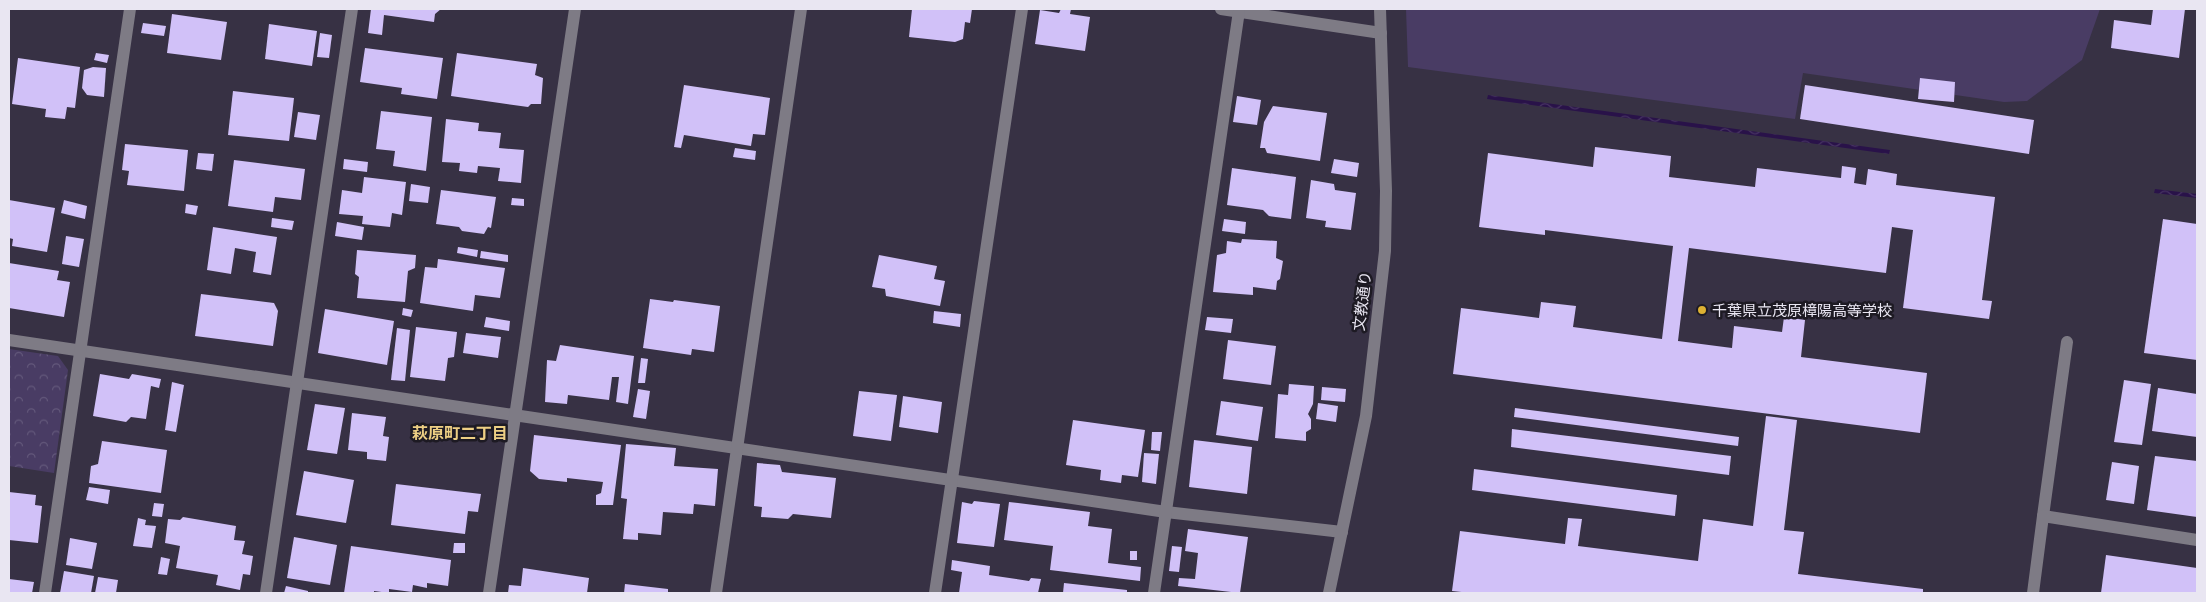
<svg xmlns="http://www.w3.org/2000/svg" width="2206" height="602" viewBox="0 0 2206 602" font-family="'IBM Plex Serif','Noto Sans JP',serif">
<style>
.grass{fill:#493c64}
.park{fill:url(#park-crowns)}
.water{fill:url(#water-waves)}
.building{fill:#d1c1f8}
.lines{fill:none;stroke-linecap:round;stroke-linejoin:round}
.minor{stroke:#7e7b85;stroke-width:12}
.poi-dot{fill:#ddb133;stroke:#1d1a23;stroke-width:2}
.labels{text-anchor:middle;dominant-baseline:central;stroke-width:5;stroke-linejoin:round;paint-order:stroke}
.street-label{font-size:15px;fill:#e9e6f2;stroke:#1d1a23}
.poi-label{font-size:15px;fill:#e9e6f2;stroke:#1d1a23;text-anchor:start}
.neighbourhood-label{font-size:16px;font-weight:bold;fill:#edcf84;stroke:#1d1a23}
</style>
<defs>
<pattern id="park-crowns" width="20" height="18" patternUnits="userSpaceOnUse" patternTransform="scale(1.25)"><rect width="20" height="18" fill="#493c64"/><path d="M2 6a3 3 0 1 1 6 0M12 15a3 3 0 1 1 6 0" fill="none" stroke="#63587b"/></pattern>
<pattern id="water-waves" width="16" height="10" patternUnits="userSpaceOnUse" patternTransform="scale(1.25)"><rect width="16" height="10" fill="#291249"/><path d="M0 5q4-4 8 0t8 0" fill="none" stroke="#483464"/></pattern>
</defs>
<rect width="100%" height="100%" fill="#373144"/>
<path class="grass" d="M1406,9H2100L2082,60L2027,101L2004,102L1803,73L1795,119L1408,67Z"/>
<path class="park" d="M9,349L58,356L68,370L54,473L9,466Z"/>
<g class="water">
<path d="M1488,95L1890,150L1889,154L1487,99Z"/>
<path d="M2155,189L2197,194V198L2154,193Z"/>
</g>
<g class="building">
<path d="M371,9H441L435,14L434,22L384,15L382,35L368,33Z"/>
<path d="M912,9H972L970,23L965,22L963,39L955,42L909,37Z"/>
<path d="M1061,9H1071L1070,14L1090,17L1085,51L1035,44L1040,10L1059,13Z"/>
<path d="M2153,9H2185L2179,58L2111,48L2114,20L2151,25Z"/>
<path d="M172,14L227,22L221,60L167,53Z"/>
<path d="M143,23L166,26L164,36L141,33Z"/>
<path d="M269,24L317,31L312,66L265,59Z"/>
<path d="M320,33L332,35L329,58L317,57Z"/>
<path d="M365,48L443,58L437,99L401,94L402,88L360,82Z"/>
<path d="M96,53L109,55L107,63L94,60Z"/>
<path d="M457,53L537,64L535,75L543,78L541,104H531L528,107L451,96Z"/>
<path d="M18,58L80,67L75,108L67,107L65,119L45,117L46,109L12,104Z"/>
<path d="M93,67L106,68L104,97L87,95L82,88L84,70Z"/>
<path d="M1920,78L1955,82L1954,102L1918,99Z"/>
<path d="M684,85L770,98L765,135L753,134L751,146L684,135L681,148L674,147Z"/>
<path d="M1805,85L2034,120L2029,154L1800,119Z"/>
<path d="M233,91L294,98L289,141L228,135Z"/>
<path d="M1237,96L1261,100L1257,125L1233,122Z"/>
<path d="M1273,106L1327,113L1320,161L1267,153L1265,148H1260L1264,122Z"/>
<path d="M381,111L432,117L426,171L393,166L395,151L376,149Z"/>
<path d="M298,112L320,115L316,140L294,137Z"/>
<path d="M446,119L479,123L478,131L501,133L499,148L524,150L521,183L498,181L500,168L478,166L477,173L459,171L460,163L442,162Z"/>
<path d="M125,144L188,150L184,191L127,185L129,171L122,170Z"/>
<path d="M1595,147L1671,156L1669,177L1755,187L1757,168L1841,178L1842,166L1856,168L1854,183L1866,185L1868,169L1897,174L1896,185L1995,197L1982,300L1992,301L1989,319L1903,308L1913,230L1892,227L1886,273L1689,248L1678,341L1732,348L1734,326L1782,332L1784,317L1805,320L1801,357L1927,373L1920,433L1453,374L1461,308L1539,318L1541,302L1576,306L1573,327L1662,339L1673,246L1545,230V235L1479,227L1488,153L1593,167Z"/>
<path d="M735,148L756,151L755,160L733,157Z"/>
<path d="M198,153L214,154L212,171L196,169Z"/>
<path d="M344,159L368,162L367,172L343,169Z"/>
<path d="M1334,159L1359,163L1357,177L1331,173Z"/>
<path d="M234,160L305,169L301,200L275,197L273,212L228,206Z"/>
<path d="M1232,168L1296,177L1291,219L1269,216L1263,210L1227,205Z"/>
<path d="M364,177L406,182L402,215L392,213L390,227L362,224L363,216L339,214L342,190L362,193Z"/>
<path d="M1311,180L1334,184L1335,190L1356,193L1351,230L1325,227L1326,221L1306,218Z"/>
<path d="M411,184L430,187L428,203L409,201Z"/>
<path d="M441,190L496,197L491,228L488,227L484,234L462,231L459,227L436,224Z"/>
<path d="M512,198L524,199V206L511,205Z"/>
<path d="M9,200L55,208L47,252L12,246L13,239L9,238Z"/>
<path d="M64,200L87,206L85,219L61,213Z"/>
<path d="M186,204L198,206L196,215L185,213Z"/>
<path d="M272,218L294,221L292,230L271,227Z"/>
<path d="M1224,219L1246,222L1245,234L1222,231Z"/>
<path d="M2163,219L2197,224V360L2144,353Z"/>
<path d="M337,222L364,227L362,240L335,236Z"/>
<path d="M213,227L277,237L271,275L253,272L256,252L235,248L231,274L207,270Z"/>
<path d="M66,236L84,239L79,267L62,264Z"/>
<path d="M1242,239L1277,241L1276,258L1283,261L1280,279L1277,281L1276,290L1253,287V295L1213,292L1217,255L1226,253L1227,241L1241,243Z"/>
<path d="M458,247L478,250L477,257L457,253Z"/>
<path d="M357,250L416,255L415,268L408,271L405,302L357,298L359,277L355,274Z"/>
<path d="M481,251L508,255V262L480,258Z"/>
<path d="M879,255L937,266L934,279L945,281L940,306L886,296L885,289L872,287Z"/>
<path d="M438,259L505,268L500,298L475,295L473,311L420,303L425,267L437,268Z"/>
<path d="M9,263L59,271L57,280L70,282L64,317L9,308Z"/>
<path d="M201,294L274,303L278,311L273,346L195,336Z"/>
<path d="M650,299L673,302L674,300L720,306L714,352L692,349L691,355L643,348Z"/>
<path d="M403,308L413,310L411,317L402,315Z"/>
<path d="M325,309L394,321L387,365L318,353Z"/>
<path d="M934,311L961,314L960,327L933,323Z"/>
<path d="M486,317L510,321L509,331L484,327Z"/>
<path d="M1207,317L1233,319L1231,333L1205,330Z"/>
<path d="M416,327L457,332L454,357L448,358L445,381L410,377Z"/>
<path d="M397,328L410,330L405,381L391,380Z"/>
<path d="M466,333L501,337L498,358L463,353Z"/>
<path d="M1228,340L1276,346L1271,385L1223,379Z"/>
<path d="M560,345L634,356L628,404L616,402L619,377H612L609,400L568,395L567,404L545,402L547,360L556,361Z"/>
<path d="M641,358L648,359L645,383H638Z"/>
<path d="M100,374L129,379L132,374L161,379L159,388L151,386L146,419L131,417L126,422L93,416Z"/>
<path d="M2124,380L2151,384L2142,445L2114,442Z"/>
<path d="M172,382L184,385L176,432L165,430Z"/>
<path d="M1289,384L1314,386L1313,404L1308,414L1311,419V429L1306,432V441L1275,438L1278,394L1288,395Z"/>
<path d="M1322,387L1346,389L1345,402L1321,400Z"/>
<path d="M2158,388L2197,394V437L2152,431Z"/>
<path d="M638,389L650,391L646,419L633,417Z"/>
<path d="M859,391L897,395L891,441L853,436Z"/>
<path d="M903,396L942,402L938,433L899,427Z"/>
<path d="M1221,401L1263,407L1258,441L1216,435Z"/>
<path d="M1318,403L1338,406L1336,422L1316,419Z"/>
<path d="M315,404L345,408L337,454L307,450Z"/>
<path d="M1515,408L1739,437L1738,446L1514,417Z"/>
<path d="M352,413L386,417L383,436L389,437L386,461L367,459V452L348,450Z"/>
<path d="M1766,416L1797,420L1784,530L1804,532L1798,574L1923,589V593H1471L1452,591L1460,531L1565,544L1568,518L1582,519L1578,546L1698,561L1703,519L1753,526Z"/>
<path d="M1073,420L1145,430L1138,477L1122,475L1121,483L1100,480L1101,470L1066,465Z"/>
<path d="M1512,429L1731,456L1729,475L1511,447Z"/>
<path d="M1152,432H1162L1160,451L1151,450Z"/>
<path d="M534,435L621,445L613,505H596V495L601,493L603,482L567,478V482L539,479L530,471Z"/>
<path d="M1194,440L1252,447L1247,494L1189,487Z"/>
<path d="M102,441L167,450L161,493L89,483L91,466L98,464Z"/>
<path d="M626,444L676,448L674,466L718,469L715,506L694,504L693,514L663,512L661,535L638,533V540L623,539L627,499L621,498Z"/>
<path d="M1144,453L1159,454L1156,484L1142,482Z"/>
<path d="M2155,456L2197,461V517L2147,510Z"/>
<path d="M2112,462L2139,466L2134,504L2106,500Z"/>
<path d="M757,463L780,465L782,472L836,478L831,518L793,514L788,519L761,517L762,507L754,506Z"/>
<path d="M1474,469L1677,495L1675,516L1472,490Z"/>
<path d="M304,471L354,480L346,523L296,515Z"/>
<path d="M396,484L481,494L478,512L468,511L465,534L391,525Z"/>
<path d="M89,487L110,490L108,504L86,500Z"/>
<path d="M9,492L36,495L35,505L42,506L38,543L9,540Z"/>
<path d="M974,501L1000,504L994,547L957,543L962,502L972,504Z"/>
<path d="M1009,502L1090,512L1088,526L1112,529L1108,563L1141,567L1140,581L1050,570L1053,546L1004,540Z"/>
<path d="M154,503L164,504L162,517L152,516Z"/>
<path d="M183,517L236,526L234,540L245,541L242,554L253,556L250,575L243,574L240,590L216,585L218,575L176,568L180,546L165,543L168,519L180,520Z"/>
<path d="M138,518L146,520L145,525L156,526L152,548L133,546Z"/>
<path d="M1188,529L1248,537L1240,593L1178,586L1179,578L1195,579L1198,553L1185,551Z"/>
<path d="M294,537L337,545L330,585L287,578Z"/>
<path d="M70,538L97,543L92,569L66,565Z"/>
<path d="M454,543H465V553H453Z"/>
<path d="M351,546L451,560L448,586L427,583V588L413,585L412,592L389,589V593L374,591V593H344Z"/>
<path d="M1172,546L1182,547L1179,572L1169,571Z"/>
<rect x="1130" y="551" width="7" height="9"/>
<path d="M2106,555L2197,568V593H2101Z"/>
<path d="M161,557L170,559L167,575L158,574Z"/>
<path d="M952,560L990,566L989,575L1029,581L1031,578L1041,579L1038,593H959L962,572L951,570Z"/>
<path d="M523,568L589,578L587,593H508L509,585L521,586Z"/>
<path d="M64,571L94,576L91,593H60Z"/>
<path d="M98,577L118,580L116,593H95Z"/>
<path d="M9,579L34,582L32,593H9Z"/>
<path d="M1064,583L1127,590V593H1063Z"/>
<path d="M625,584L668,589V593H624Z"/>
<path d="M286,586L308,591V593H284Z"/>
</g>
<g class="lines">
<g class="minor">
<path d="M1221,9L1381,33"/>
<path d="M9,340L1166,512L1342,532"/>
<path d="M2043,516L2067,342"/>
<path d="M45,593L130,9"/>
<path d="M266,593L352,9"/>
<path d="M489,593L575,9"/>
<path d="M716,593L801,9"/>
<path d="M935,593L1022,9"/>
<path d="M1154,593L1239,11"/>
<path d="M1329,593L1366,416L1385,251L1386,191L1380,9"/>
<path d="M2033,593L2043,516L2197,540"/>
</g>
</g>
<circle class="poi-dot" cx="1702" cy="310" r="5"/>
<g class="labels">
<g class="street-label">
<text transform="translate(1362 301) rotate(-83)">文教通り</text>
</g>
<g class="poi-label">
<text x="1712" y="310">千葉県立茂原樟陽高等学校</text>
</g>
<g class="neighbourhood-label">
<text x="460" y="433">萩原町二丁目</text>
</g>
</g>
<rect width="2206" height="602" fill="none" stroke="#e9e6f2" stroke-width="20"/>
</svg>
